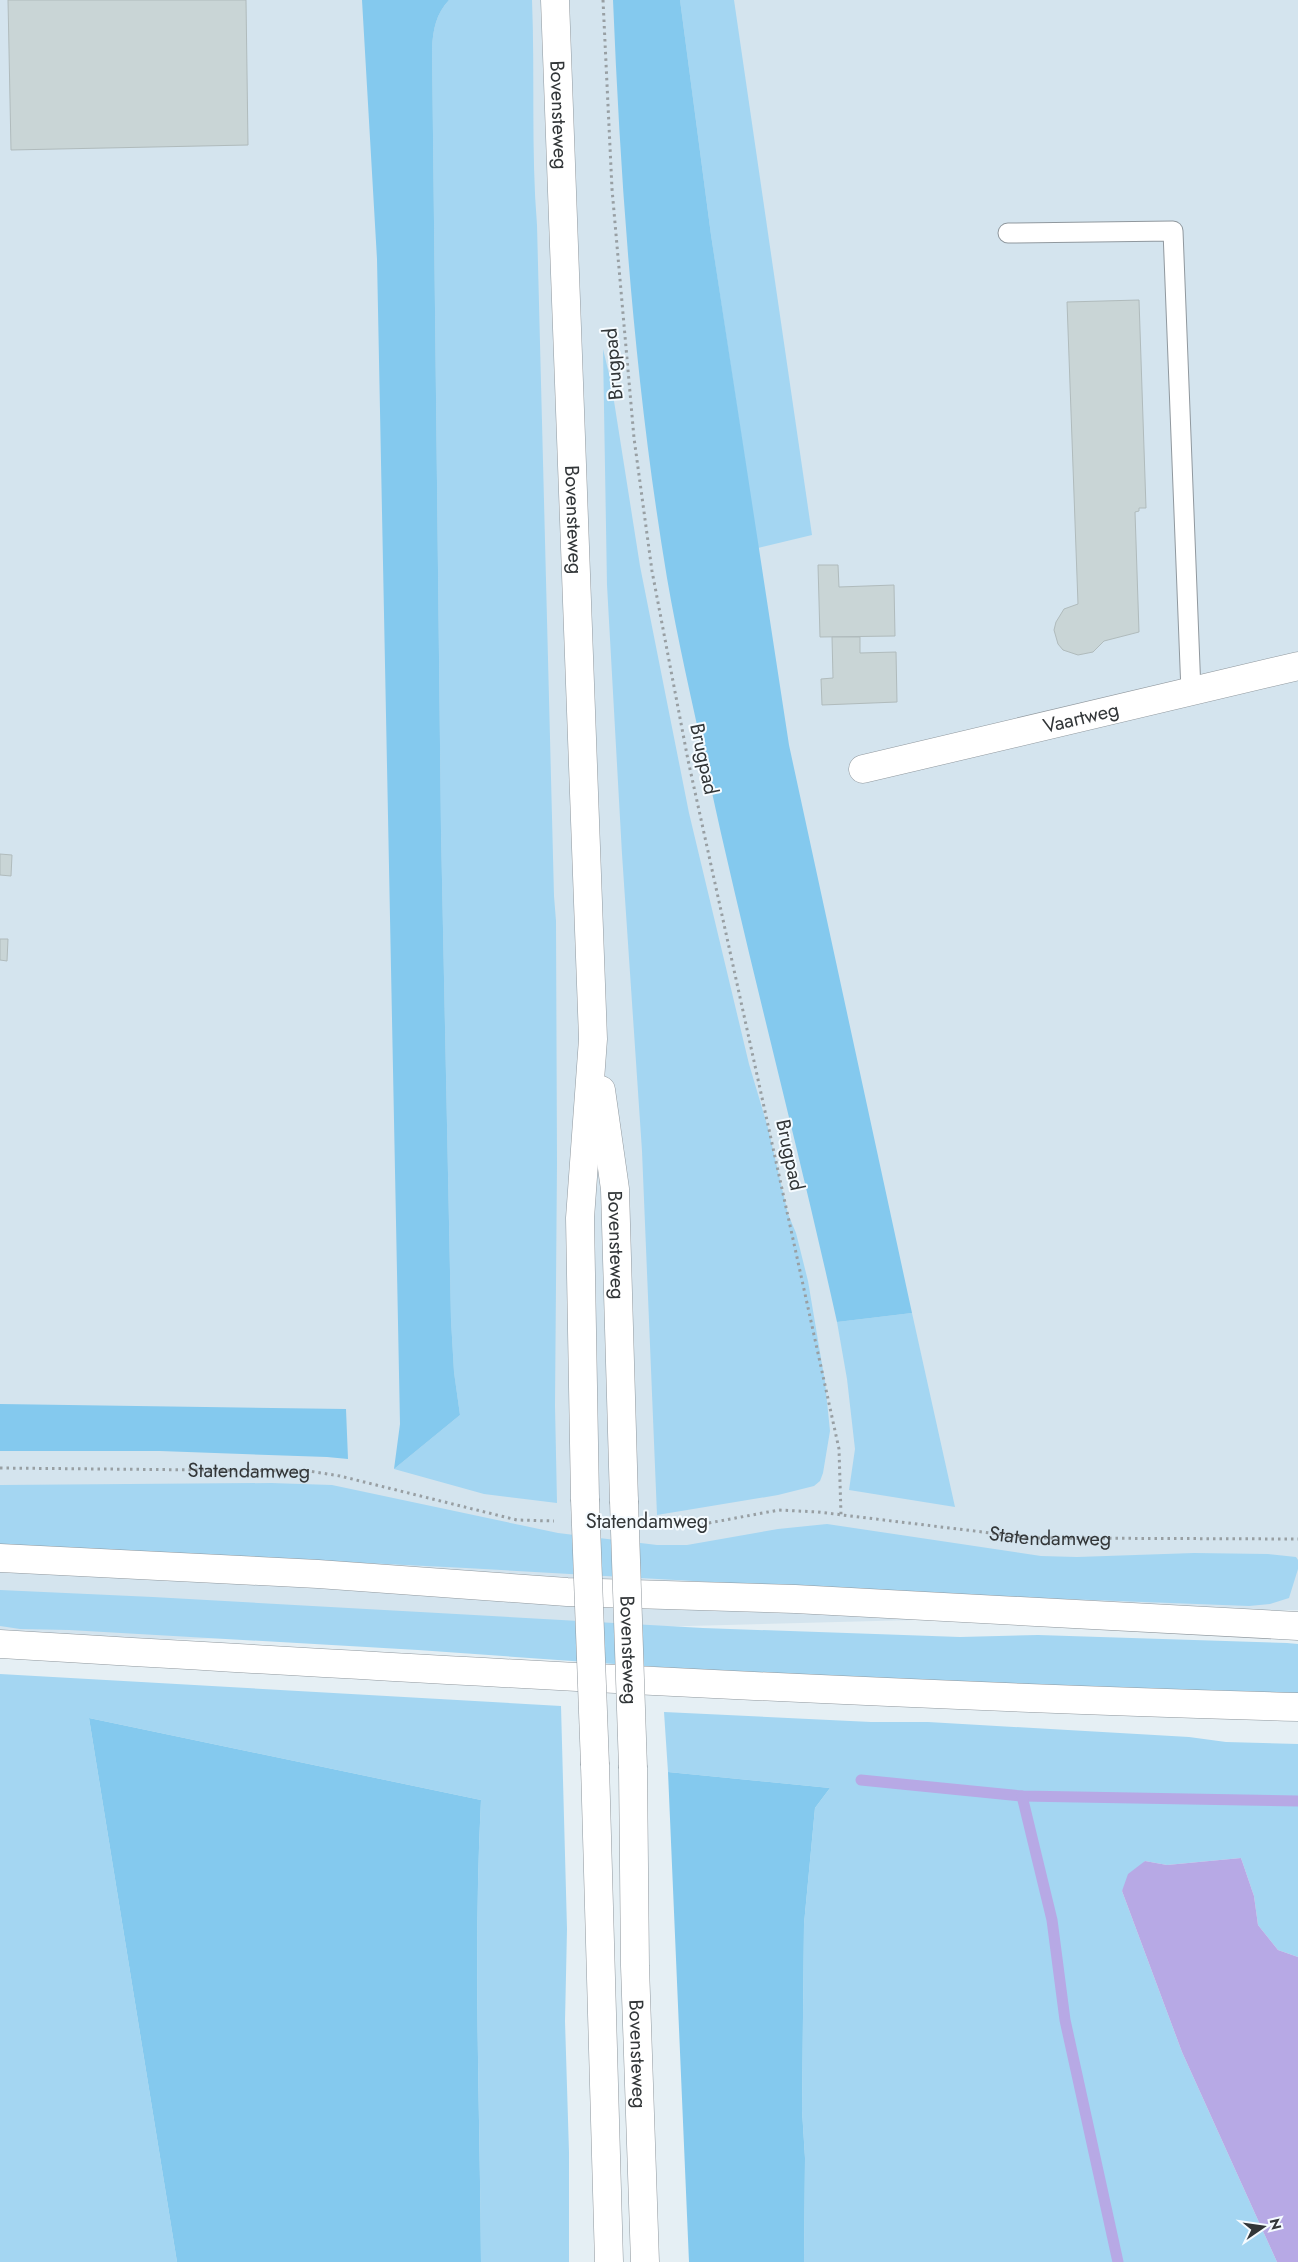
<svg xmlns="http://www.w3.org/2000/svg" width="1298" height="2262" viewBox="0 0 1298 2262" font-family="Jost,sans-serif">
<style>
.built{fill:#d4e4ee}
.green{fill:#a4d6f2}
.forest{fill:#84c9ee}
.water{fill:#b7a9e5}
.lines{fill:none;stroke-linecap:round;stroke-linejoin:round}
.stream{stroke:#b7a9e5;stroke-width:11}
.building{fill:#c9d5d6;stroke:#b0bbbc}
.service-casing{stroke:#90989e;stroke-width:21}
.minor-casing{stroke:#90989e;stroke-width:29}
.secondary-casing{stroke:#90989e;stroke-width:29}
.path{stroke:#989fa3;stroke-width:3;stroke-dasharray:2.5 4;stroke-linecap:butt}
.service{stroke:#fff;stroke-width:19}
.minor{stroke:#fff;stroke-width:28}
.secondary{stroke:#fff;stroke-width:28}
.secondary-bridge-casing{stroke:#90989e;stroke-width:29;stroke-linecap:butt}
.secondary-bridge{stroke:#fff;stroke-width:28}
.labels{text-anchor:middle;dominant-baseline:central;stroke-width:4;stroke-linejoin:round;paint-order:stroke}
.street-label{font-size:20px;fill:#323638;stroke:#f5fbff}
</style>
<rect width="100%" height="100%" fill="#e5eff4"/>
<path class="built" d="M0,0H1298V1610L0,1644Z"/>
<g class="green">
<path d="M449,0H532C535,75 531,150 537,225L554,896L556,921L557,1163L555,1406L557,1503L484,1494L394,1469L460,1415L454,1372L451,1320L441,831L432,48C433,29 436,14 449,0Z"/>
<path d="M680,0H734L812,535L758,548L711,235Z"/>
<path d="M603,349L611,382L640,566L689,813L749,1064L768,1128L788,1214L796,1233L808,1281L825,1382L830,1431L823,1473L820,1481L814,1486L778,1495L657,1515L642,1151L622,854L607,585Z"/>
<path d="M912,1313L955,1507L849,1490L855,1449L847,1379L837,1322Z"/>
<path d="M271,1483L332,1485L558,1533L657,1545H687L778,1529L827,1524L1041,1556L1077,1557L1194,1553L1268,1554L1296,1557L1298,1560V1569L1289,1598L1270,1604L1249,1606L1065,1599L1023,1600L466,1568L0,1545V1485Z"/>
<path d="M0,1590L153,1597L703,1628L960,1637L1038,1635L1287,1643L1298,1644V1697L770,1675L418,1650L69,1630L20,1629L0,1626Z"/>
<path d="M0,1674L561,1706L567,1929L565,2021L569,2152V2262H481C480,2108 473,1954 481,1800L89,1718L177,2262H0Z"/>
<path d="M664,1712L871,1722H928L1189,1737L1226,1742L1298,1744V1957L1278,1950L1258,1925L1254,1896L1241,1858L1167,1865L1145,1861L1122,1891L1182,2052L1277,2262H804L805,2158L802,2110L804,1924L815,1808L830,1788L668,1772Z"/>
</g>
<g class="forest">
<path d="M362,0H449C436,14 433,29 432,48L441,831L451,1320L454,1372L460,1415L394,1469L400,1424L377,259Z"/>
<path d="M613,0H680L711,235L789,745L912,1313L837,1322C796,1137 747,955 707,770C693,706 678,642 667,578C635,386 621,194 613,0Z"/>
<path d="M0,1404L346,1409L348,1459L327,1457L160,1451H0Z"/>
<path d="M89,1718L481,1800C473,1954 480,2108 481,2262H177Z"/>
<path d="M668,1772L830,1788L815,1808L804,1924L802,2110L805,2158L804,2262H689Z"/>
</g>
<path class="water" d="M1241,1858L1254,1896L1258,1925L1278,1950L1298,1957V2262H1277L1182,2052L1122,1891L1128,1874L1145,1861L1167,1865Z"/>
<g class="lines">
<g class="stream">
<path d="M861,1780L1022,1796L1298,1801"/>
<path d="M1022,1796L1052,1920L1065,2020L1118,2262"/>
</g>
</g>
<g class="building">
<path d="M8,0H246L248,145L11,150Z"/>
<path d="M1139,300L1146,508H1139V511L1135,512L1139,632L1104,641L1093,652L1078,655L1063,650L1058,644L1054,630L1056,622L1064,609L1078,604L1067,302Z"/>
<path d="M818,565H838L839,587L894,585L895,636L820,637Z"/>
<path d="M832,637H860V653L896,652L897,702L822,705L821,679L833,678Z"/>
<path d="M0,854L12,855L11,876L0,875Z"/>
<path d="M0,939H8L7,961L0,960Z"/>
</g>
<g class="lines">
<g class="service-casing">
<path id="service" d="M1008,233L1173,231L1191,692"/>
</g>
<g class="minor-casing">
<g id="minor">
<path id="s3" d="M863,769L1298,666"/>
</g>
</g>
<g class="secondary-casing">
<g id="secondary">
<path id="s4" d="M555,0L593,1039L580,1218L585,1499"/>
<path id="s5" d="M601,1090L615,1189L624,1501"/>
<path d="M0,1558L318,1574L567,1592L795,1599L1298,1626"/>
<path d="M0,1644C432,1670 865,1695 1298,1707"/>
<path d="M595,1765L609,2262"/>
<path id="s6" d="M633,1768L635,1966L645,2262"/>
</g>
</g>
<g class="path">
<path d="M603,0L612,189L634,438L652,571L688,760L839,1449L841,1515"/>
<path id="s1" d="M0,1468L309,1471L340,1476L517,1520L554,1521"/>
<path id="s2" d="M657,1524L698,1525L779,1510L818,1512L1032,1538L1298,1539"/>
</g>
<use href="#service" class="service"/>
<use href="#minor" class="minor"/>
<use href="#secondary" class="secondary"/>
<g class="secondary-bridge-casing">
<g id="secondary-bridge">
<path d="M585,1499L595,1765"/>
<path id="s7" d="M624,1501L633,1768"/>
</g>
</g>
<use href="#secondary-bridge" class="secondary-bridge"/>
</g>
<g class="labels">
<g class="street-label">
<text stroke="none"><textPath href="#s4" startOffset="115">Bovensteweg</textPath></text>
<text transform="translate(613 364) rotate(-95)">Brugpad</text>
<text stroke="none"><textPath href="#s4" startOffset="520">Bovensteweg</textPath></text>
<text stroke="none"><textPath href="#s3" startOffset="224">Vaartweg</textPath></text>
<text transform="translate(704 759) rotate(78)">Brugpad</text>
<text transform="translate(790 1155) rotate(78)">Brugpad</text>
<text stroke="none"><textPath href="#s5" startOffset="156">Bovensteweg</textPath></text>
<text stroke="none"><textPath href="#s1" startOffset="249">Statendamweg</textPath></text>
<text x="647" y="1521">Statendamweg</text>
<text stroke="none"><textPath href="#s2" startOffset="396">Statendamweg</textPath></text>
<text stroke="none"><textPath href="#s7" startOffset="149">Bovensteweg</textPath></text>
<text stroke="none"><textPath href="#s6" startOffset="286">Bovensteweg</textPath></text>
</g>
</g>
<g transform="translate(1263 2227) rotate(77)" stroke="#f5fbff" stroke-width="4" paint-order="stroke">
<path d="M0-4L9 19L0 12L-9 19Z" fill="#323638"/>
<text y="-8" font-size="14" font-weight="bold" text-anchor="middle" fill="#323638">N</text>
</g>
</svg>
